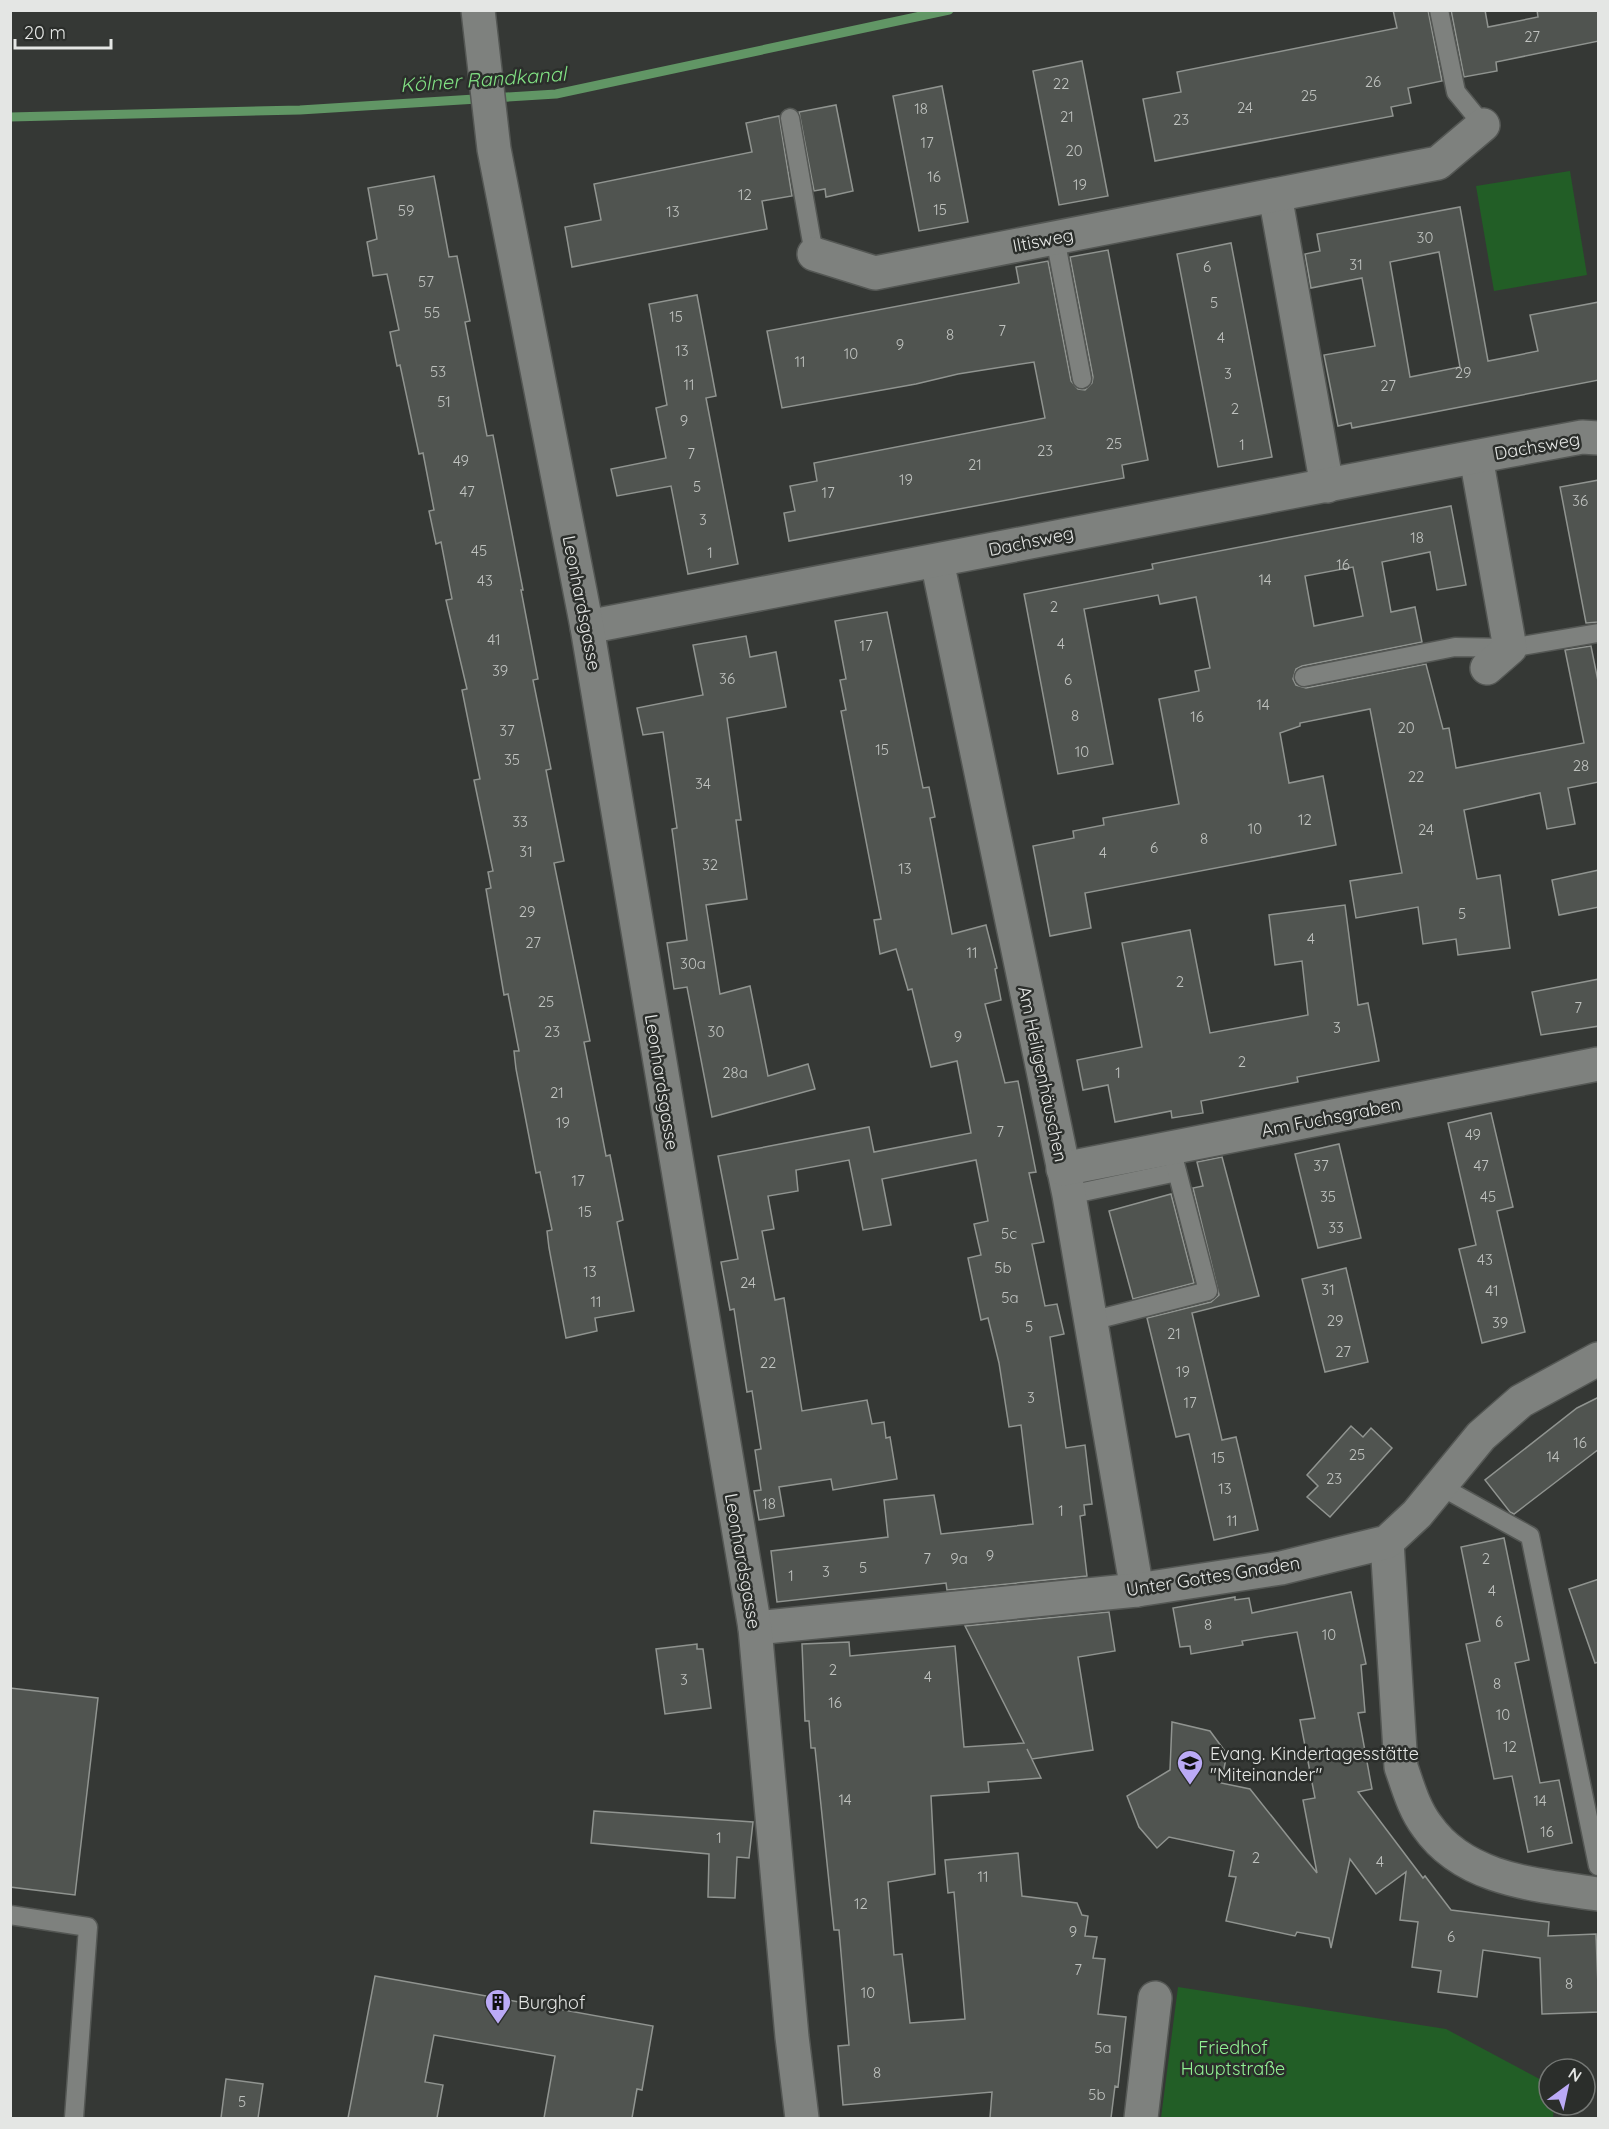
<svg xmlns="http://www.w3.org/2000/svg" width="1609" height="2129" viewBox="0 0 1609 2129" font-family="Quicksand,sans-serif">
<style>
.green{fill:#225e26}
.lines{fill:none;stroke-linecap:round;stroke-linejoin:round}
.stream{stroke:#619665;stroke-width:9}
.building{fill:#505450;stroke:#909490;stroke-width:1.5;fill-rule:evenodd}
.service-casing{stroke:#545754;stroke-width:21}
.minor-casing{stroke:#545754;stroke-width:36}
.tertiary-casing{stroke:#545754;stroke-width:36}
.service{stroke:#7e817e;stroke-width:18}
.minor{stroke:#7e817e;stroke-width:33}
.tertiary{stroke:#7e817e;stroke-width:33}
.labels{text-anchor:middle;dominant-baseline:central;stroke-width:5;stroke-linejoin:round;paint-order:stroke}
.number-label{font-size:15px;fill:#bfc2bf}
.street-label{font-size:18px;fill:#e4e6e4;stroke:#2b2e2b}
.poi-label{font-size:18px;fill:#e4e6e4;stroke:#2b2e2b;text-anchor:start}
.park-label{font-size:18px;fill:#91f293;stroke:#2b2e2b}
.water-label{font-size:20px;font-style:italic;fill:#81e183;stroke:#2b2e2b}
</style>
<rect width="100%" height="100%" fill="#353835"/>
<g class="green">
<path d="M1570,171L1587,275L1494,291L1476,186Z"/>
<path d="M1178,1987L1446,2029L1549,2084V2105H1554L1553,2118H1161Z"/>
</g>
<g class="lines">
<path class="stream" d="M10,117L300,110L556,94L949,10"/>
</g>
<g class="building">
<path d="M1393,10H1428L1442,81L1408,88L1411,103L1391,107L1393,116L1155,161L1143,99L1181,92L1177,72L1397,28Z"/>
<path d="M1451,10H1485L1488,27L1538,17L1537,10H1599V41L1496,62L1497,71L1464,77Z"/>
<path d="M1082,61L1108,196L1059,205L1033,71Z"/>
<path d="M942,86L968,222L919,231L893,96Z"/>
<path d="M836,105L853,191L826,197L825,189L814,191L799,112Z"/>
<path d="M779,116L792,196L762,201L767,229L572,267L565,227L601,220L594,184L752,152L746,123Z"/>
<path d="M434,176L449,257L457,256L470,321L465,322L487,436L493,435L523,590H521L538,679L533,680L551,769L546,770L564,861L554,863L590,1041L584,1042L606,1156L610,1155L623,1220L617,1222L634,1311L595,1318L597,1331L566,1338L549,1248L547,1231L552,1230L540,1172L536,1173L516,1069L514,1051H519L508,994L504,995L486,889L491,888L488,872L493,871L474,780L480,779L462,690L467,689L446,600L452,599L441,542L436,544L429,511L434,510L423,453L419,454L400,365L397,366L390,332L399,330L387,274L373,276L367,242L377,239L368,188Z"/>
<path d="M1460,207L1488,361L1538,351L1530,315L1599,302V380L1352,428L1351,423L1338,426L1324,355L1375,346L1362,278L1311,288L1305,254L1320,251L1317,234ZM1439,252L1460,367L1410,377L1390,262Z"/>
<path d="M1231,243L1272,457L1218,467L1177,254Z"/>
<path d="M1108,250L1148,460L1122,465L1124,478L789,541L784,513L795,511L790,486L817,481L814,463L1045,418L1034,362L958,374L916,384L782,408L767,331L1019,283L1016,267L1048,261L1071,381L1078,389L1085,390L1092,383L1093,377L1070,257Z"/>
<path d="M697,295L716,396L706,398L738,564L688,574L671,486L617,496L611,469L666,458L656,408L667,405L649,304Z"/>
<path d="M1599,480V622L1586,623L1560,487Z"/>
<path d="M1451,506L1466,585L1437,590L1430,552L1382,562L1391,612L1415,607L1422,642L1302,666L1296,669L1293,679L1296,685L1306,688L1426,664L1443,729L1449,728L1456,768L1584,743L1565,650L1591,646L1599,686V782L1568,788L1575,824L1547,829L1540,793L1464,810L1477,879L1500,875L1510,948L1458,955L1456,939L1423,944L1418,907L1356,918L1350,881L1402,873L1370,709L1300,723V726L1280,733L1289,783L1323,776L1336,845L1085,893L1091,928L1050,936L1033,846L1074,838L1073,831L1104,825L1103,818L1179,804L1159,699L1199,691L1195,671L1210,668L1196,597L1160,604L1158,595L1084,609L1113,764L1058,774L1024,594L1153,569L1152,564ZM1353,567L1363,616L1314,626L1305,576Z"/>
<path d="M887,612L923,788L929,787L935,817L930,818L952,934L986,925L997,968L995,969L1001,1000L985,1004L1005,1083L1018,1081L1036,1172L1029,1173L1044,1242L1032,1244L1045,1306L1057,1304L1064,1334L1050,1337L1066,1448L1085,1445L1092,1504L1084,1505L1085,1515L1080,1516L1087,1576L947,1590L946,1583L777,1602L771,1551L888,1537L884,1500L934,1495L941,1534L1033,1524L1021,1425L1009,1427L999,1363L988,1318L981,1320L968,1258L981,1255L974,1224L988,1221L976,1160L882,1179L891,1225L863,1230L849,1160L796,1170L798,1191L768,1196L774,1229L762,1231L775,1300L784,1298L802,1411L867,1400L872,1424L884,1422L886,1438L890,1437L897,1479L833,1490L831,1479L779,1487L784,1516L759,1520L754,1491L761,1490L755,1450L761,1449L752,1391L747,1392L734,1309L730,1310L721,1262L738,1259L718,1156L869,1127L874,1152L971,1133L957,1061L931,1067L912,989L908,990L896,949L880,954L874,920L881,919L841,711L846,710L840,680L846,679L835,621Z"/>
<path d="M746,636L750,657L776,652L786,707L727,718L741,820H736L747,899L706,905L720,994L750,986L768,1076L808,1064L815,1089L712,1117L687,987L674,989L667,943L687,940L672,829L677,828L663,732L643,735L637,708L703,695L693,645Z"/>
<path d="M1599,870V907L1559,915L1552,880Z"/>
<path d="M1345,905L1358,1005L1368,1003L1379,1061L1297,1077L1298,1082L1201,1101L1203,1113L1172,1118L1171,1111L1115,1122L1108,1085L1083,1090L1077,1060L1142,1047L1122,943L1190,930L1210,1033L1308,1015L1302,961L1275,965L1269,915Z"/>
<path d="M1599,979V1026L1541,1035L1532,992Z"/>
<path d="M1491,1113L1513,1207L1497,1211L1525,1332L1482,1343L1459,1249L1476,1245L1448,1123Z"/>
<path d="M1339,1144L1361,1238L1318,1248L1295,1154Z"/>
<path d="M1222,1157L1259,1296L1192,1313L1222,1440L1236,1437L1258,1530L1214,1540L1189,1434L1176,1437L1147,1318L1211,1302L1219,1295L1193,1188L1203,1186L1197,1162Z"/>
<path d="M1171,1194L1194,1283L1133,1299L1109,1211Z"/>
<path d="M1346,1268L1368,1362L1325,1372L1302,1279Z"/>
<path d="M1599,1397V1449L1514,1514L1510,1512L1485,1480L1577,1408Z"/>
<path d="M1351,1426L1363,1437L1371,1428L1392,1448L1330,1517L1307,1497L1318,1486L1307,1475Z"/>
<path d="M1504,1538L1529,1660L1515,1663L1540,1783L1559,1780L1572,1843L1528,1852L1512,1776L1494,1779L1466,1644L1480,1641L1461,1547Z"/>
<path d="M1599,1579V1662L1595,1663L1569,1589Z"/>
<path d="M1351,1592L1366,1664L1361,1665L1365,1712L1358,1713L1372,1789L1358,1792L1423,1878L1425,1876L1451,1910L1549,1922L1548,1936L1596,1934L1599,2012L1542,2014L1540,1958L1483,1950L1477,1997L1438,1992L1441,1971L1412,1967L1418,1922L1400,1920L1406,1872L1376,1894L1350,1859L1331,1948L1329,1938L1297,1932L1295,1936L1226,1921L1236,1877L1229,1876L1234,1851L1169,1837L1157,1848L1139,1827L1127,1796L1170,1770L1172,1722L1210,1731L1227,1754L1221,1783L1250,1789L1317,1873L1303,1800L1315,1798L1300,1720L1315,1718L1297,1632L1242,1641L1243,1645L1191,1654L1190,1646L1180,1647L1173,1608L1235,1597V1600L1249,1598L1252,1613Z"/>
<path d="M1109,1612L1115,1651L1078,1657L1093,1750L1032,1759L1027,1749L1041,1778L988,1782L989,1792L931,1796L935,1874L888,1882L894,1955L902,1954L910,2023L965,2019L954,1892L948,1893L945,1860L1018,1853L1022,1896L1077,1903L1082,1915L1088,1916L1085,1936L1097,1937L1093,1958L1105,1959L1098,2014L1126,2017L1118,2087L1115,2086L1111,2118H990L992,2092L843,2105L838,2046L849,2045L839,1930H834L815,1748H811L809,1721H805L802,1644L849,1642L850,1656L955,1646L964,1747L1024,1743L965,1626Z"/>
<path d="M697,1644V1649H703L711,1708L665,1714L656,1649Z"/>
<path d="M10,1688L98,1698L75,1895L10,1887Z"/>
<path d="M594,1811L753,1822L749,1858L737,1857L735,1898L708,1897L709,1854L591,1843Z"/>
<path d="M375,1976L653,2026L642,2090L637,2089L632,2118H544L555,2056L434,2035L425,2082L443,2085L437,2118H348Z"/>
<path d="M226,2079L263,2084L258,2118H221Z"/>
</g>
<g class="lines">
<g class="service-casing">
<g id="service">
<path d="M1439,10L1456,92L1483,125"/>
<path d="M790,118L814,254"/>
<path d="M1055,238L1082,379"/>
<path d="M1304,677L1455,647L1510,648L1598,633"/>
<path d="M1069,1195L1177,1172"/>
<path d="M1091,1321L1208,1291L1171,1148"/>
<path d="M1440,1486L1530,1536L1598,1866"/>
<path d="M10,1915L88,1927L74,2118"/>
</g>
</g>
<g class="minor-casing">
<g id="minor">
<path d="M1275,195L1327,486"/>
<path d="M814,254L875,273L1438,163L1483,125"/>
<path d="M1476,457L1510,648L1487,668"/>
<path d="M937,561L1069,1195L1137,1590"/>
<path d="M587,627C919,564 1250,498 1582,437L1598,438"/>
<path d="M1063,1169L1598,1064"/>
<path d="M1387,1542L1401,1767C1408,1787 1414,1809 1427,1826C1465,1881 1539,1885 1598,1894"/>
<path d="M755,1628L1137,1590L1281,1568L1387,1542L1417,1514L1481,1436L1521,1401L1598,1359"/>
<path d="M1141,2118L1155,1998"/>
</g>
</g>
<g class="tertiary-casing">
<path id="tertiary" d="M478,10L494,149L587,627L755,1628L792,2037L802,2118"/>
</g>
<use href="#service" class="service"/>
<use href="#minor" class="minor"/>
<use href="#tertiary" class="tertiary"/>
</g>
<defs>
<g id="school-pin" transform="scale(1.35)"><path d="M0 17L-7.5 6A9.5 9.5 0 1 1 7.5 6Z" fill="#bbaaf6" stroke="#2b2e2b"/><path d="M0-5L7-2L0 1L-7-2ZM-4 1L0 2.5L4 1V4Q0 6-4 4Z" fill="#111"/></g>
<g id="building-pin" transform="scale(1.35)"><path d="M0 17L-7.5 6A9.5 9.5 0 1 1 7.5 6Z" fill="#bbaaf6" stroke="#2b2e2b"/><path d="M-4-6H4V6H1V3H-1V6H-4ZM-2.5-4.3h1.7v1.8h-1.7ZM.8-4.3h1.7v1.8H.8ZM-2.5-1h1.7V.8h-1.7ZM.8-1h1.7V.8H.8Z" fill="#111"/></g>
</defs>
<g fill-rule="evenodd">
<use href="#school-pin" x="1190" y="1763"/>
<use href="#building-pin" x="498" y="2002"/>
</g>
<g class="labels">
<g class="number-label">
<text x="1532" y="36">27</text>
<text x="1373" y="81">26</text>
<text x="1061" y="83">22</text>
<text x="1309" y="95">25</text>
<text x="1245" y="107">24</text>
<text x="921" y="108">18</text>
<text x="1067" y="116">21</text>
<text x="1181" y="119">23</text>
<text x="927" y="142">17</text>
<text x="1074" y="150">20</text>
<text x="934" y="176">16</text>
<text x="1080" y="184">19</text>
<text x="745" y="194">12</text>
<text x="940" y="209">15</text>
<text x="406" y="210">59</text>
<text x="673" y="211">13</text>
<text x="1425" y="237">30</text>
<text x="1356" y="264">31</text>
<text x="1207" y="266">6</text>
<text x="426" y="281">57</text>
<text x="1214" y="302">5</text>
<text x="432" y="312">55</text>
<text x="676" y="316">15</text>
<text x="1002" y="330">7</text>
<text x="950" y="334">8</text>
<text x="1221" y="337">4</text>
<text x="900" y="344">9</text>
<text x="682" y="350">13</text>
<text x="851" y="353">10</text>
<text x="800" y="361">11</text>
<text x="438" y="371">53</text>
<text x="1463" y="372">29</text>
<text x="1228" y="373">3</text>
<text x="689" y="384">11</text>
<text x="1388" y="385">27</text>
<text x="444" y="401">51</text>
<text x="1235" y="408">2</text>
<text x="684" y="420">9</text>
<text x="1114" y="443">25</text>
<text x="1242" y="444">1</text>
<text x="1045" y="450">23</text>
<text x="691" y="453">7</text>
<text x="461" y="460">49</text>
<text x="975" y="464">21</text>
<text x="906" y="479">19</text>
<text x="697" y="486">5</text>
<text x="467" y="491">47</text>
<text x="828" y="492">17</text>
<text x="1580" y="500">36</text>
<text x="703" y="519">3</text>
<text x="1417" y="537">18</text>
<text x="479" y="550">45</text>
<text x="710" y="552">1</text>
<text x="1343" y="564">16</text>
<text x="1265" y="579">14</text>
<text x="485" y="580">43</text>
<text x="1054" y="606">2</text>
<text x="494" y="639">41</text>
<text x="1061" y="643">4</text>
<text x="866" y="645">17</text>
<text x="500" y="670">39</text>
<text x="727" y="678">36</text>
<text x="1068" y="679">6</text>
<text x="1263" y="704">14</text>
<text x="1075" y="715">8</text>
<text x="1197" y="716">16</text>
<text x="1406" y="727">20</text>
<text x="507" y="730">37</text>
<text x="882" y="749">15</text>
<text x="1082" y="751">10</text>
<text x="512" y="759">35</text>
<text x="1581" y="765">28</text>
<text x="1416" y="776">22</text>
<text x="703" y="783">34</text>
<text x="1305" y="819">12</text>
<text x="520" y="821">33</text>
<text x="1255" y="828">10</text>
<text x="1426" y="829">24</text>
<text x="1204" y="838">8</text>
<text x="1154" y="847">6</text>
<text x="526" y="851">31</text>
<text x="1103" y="852">4</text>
<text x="710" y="864">32</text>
<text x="905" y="868">13</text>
<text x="527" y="911">29</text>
<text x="1462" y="913">5</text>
<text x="1311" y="938">4</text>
<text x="533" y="942">27</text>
<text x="972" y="952">11</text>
<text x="693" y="963">30a</text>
<text x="1180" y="981">2</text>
<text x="546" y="1001">25</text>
<text x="1578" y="1007">7</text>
<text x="1337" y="1027">3</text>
<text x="552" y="1031">23</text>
<text x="716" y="1031">30</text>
<text x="958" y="1036">9</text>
<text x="1242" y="1061">2</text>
<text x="735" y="1072">28a</text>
<text x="1118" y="1072">1</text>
<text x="557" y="1092">21</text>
<text x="563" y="1122">19</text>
<text x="1000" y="1131">7</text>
<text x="1473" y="1134">49</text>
<text x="1321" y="1165">37</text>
<text x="1481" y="1165">47</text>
<text x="578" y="1180">17</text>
<text x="1328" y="1196">35</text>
<text x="1488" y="1196">45</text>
<text x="585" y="1211">15</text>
<text x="1336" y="1227">33</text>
<text x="1009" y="1233">5c</text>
<text x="1485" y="1259">43</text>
<text x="1003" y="1267">5b</text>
<text x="590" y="1271">13</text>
<text x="748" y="1282">24</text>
<text x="1328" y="1289">31</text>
<text x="1492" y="1290">41</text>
<text x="1010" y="1297">5a</text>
<text x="596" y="1301">11</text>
<text x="1335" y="1320">29</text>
<text x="1500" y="1322">39</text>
<text x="1029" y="1326">5</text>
<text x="1174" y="1333">21</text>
<text x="1343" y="1351">27</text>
<text x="768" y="1362">22</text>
<text x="1183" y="1371">19</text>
<text x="1031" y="1397">3</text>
<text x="1190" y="1402">17</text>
<text x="1580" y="1442">16</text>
<text x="1357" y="1454">25</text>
<text x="1553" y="1456">14</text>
<text x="1218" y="1457">15</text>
<text x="1334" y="1478">23</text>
<text x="1225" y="1488">13</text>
<text x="769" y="1503">18</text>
<text x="1061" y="1510">1</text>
<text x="1232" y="1520">11</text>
<text x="990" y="1555">9</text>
<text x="927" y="1558">7</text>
<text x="959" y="1558">9a</text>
<text x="1486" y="1558">2</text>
<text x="863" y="1567">5</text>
<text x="826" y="1571">3</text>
<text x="791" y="1575">1</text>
<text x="1492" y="1590">4</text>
<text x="1499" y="1621">6</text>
<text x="1208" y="1624">8</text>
<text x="1329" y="1634">10</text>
<text x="833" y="1669">2</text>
<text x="928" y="1676">4</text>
<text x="684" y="1679">3</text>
<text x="1497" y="1683">8</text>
<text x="835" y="1702">16</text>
<text x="1503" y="1714">10</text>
<text x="1510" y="1746">12</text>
<text x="845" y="1799">14</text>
<text x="1540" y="1800">14</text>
<text x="1547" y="1831">16</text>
<text x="719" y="1837">1</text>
<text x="1256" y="1857">2</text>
<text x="1380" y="1861">4</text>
<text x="983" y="1876">11</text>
<text x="861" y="1903">12</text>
<text x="1073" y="1931">9</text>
<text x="1451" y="1936">6</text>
<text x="1078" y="1969">7</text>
<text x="1569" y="1983">8</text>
<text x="868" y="1992">10</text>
<text x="1103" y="2047">5a</text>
<text x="877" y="2072">8</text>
<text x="1097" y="2094">5b</text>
<text x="242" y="2101">5</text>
</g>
<g class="street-label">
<text transform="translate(1043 240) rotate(-11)">Iltisweg</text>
<text transform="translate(1537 446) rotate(-10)">Dachsweg</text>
<text transform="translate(1031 541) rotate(-12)">Dachsweg</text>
<text transform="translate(582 603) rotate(79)">Leonhardsgasse</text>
<text transform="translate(1043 1074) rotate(78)">Am Heiligenhäuschen</text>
<text transform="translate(662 1082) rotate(81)">Leonhardsgasse</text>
<text transform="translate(1331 1117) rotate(-11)">Am Fuchsgraben</text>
<text transform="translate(743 1561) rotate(80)">Leonhardsgasse</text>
<text transform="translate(1213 1576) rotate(-9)">Unter Gottes Gnaden</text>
</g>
<g class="poi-label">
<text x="1210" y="1753">Evang. Kindertagesstätte<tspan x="1210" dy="21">"Miteinander"</tspan></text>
<text x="518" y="2002">Burghof</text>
</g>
<g class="park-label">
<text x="1233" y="2047">Friedhof<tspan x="1233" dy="21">Hauptstraße</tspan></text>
</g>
<g class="water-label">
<text transform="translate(483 79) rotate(-4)">Kölner Randkanal</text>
</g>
</g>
<rect width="1609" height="2129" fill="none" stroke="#e4e6e4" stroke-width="24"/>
<g transform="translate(1567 2087) rotate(33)"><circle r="28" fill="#2b2e2b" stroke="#757875" stroke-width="1.5"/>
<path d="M0-4.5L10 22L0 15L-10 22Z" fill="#bbaaf6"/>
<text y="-9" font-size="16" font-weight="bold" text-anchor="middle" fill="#e4e6e4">N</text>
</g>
<path d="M15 39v9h96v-9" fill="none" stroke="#e4e6e4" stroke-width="3"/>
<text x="24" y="39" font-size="18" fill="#e4e6e4" stroke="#2b2e2b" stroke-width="4.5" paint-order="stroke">20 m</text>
</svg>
